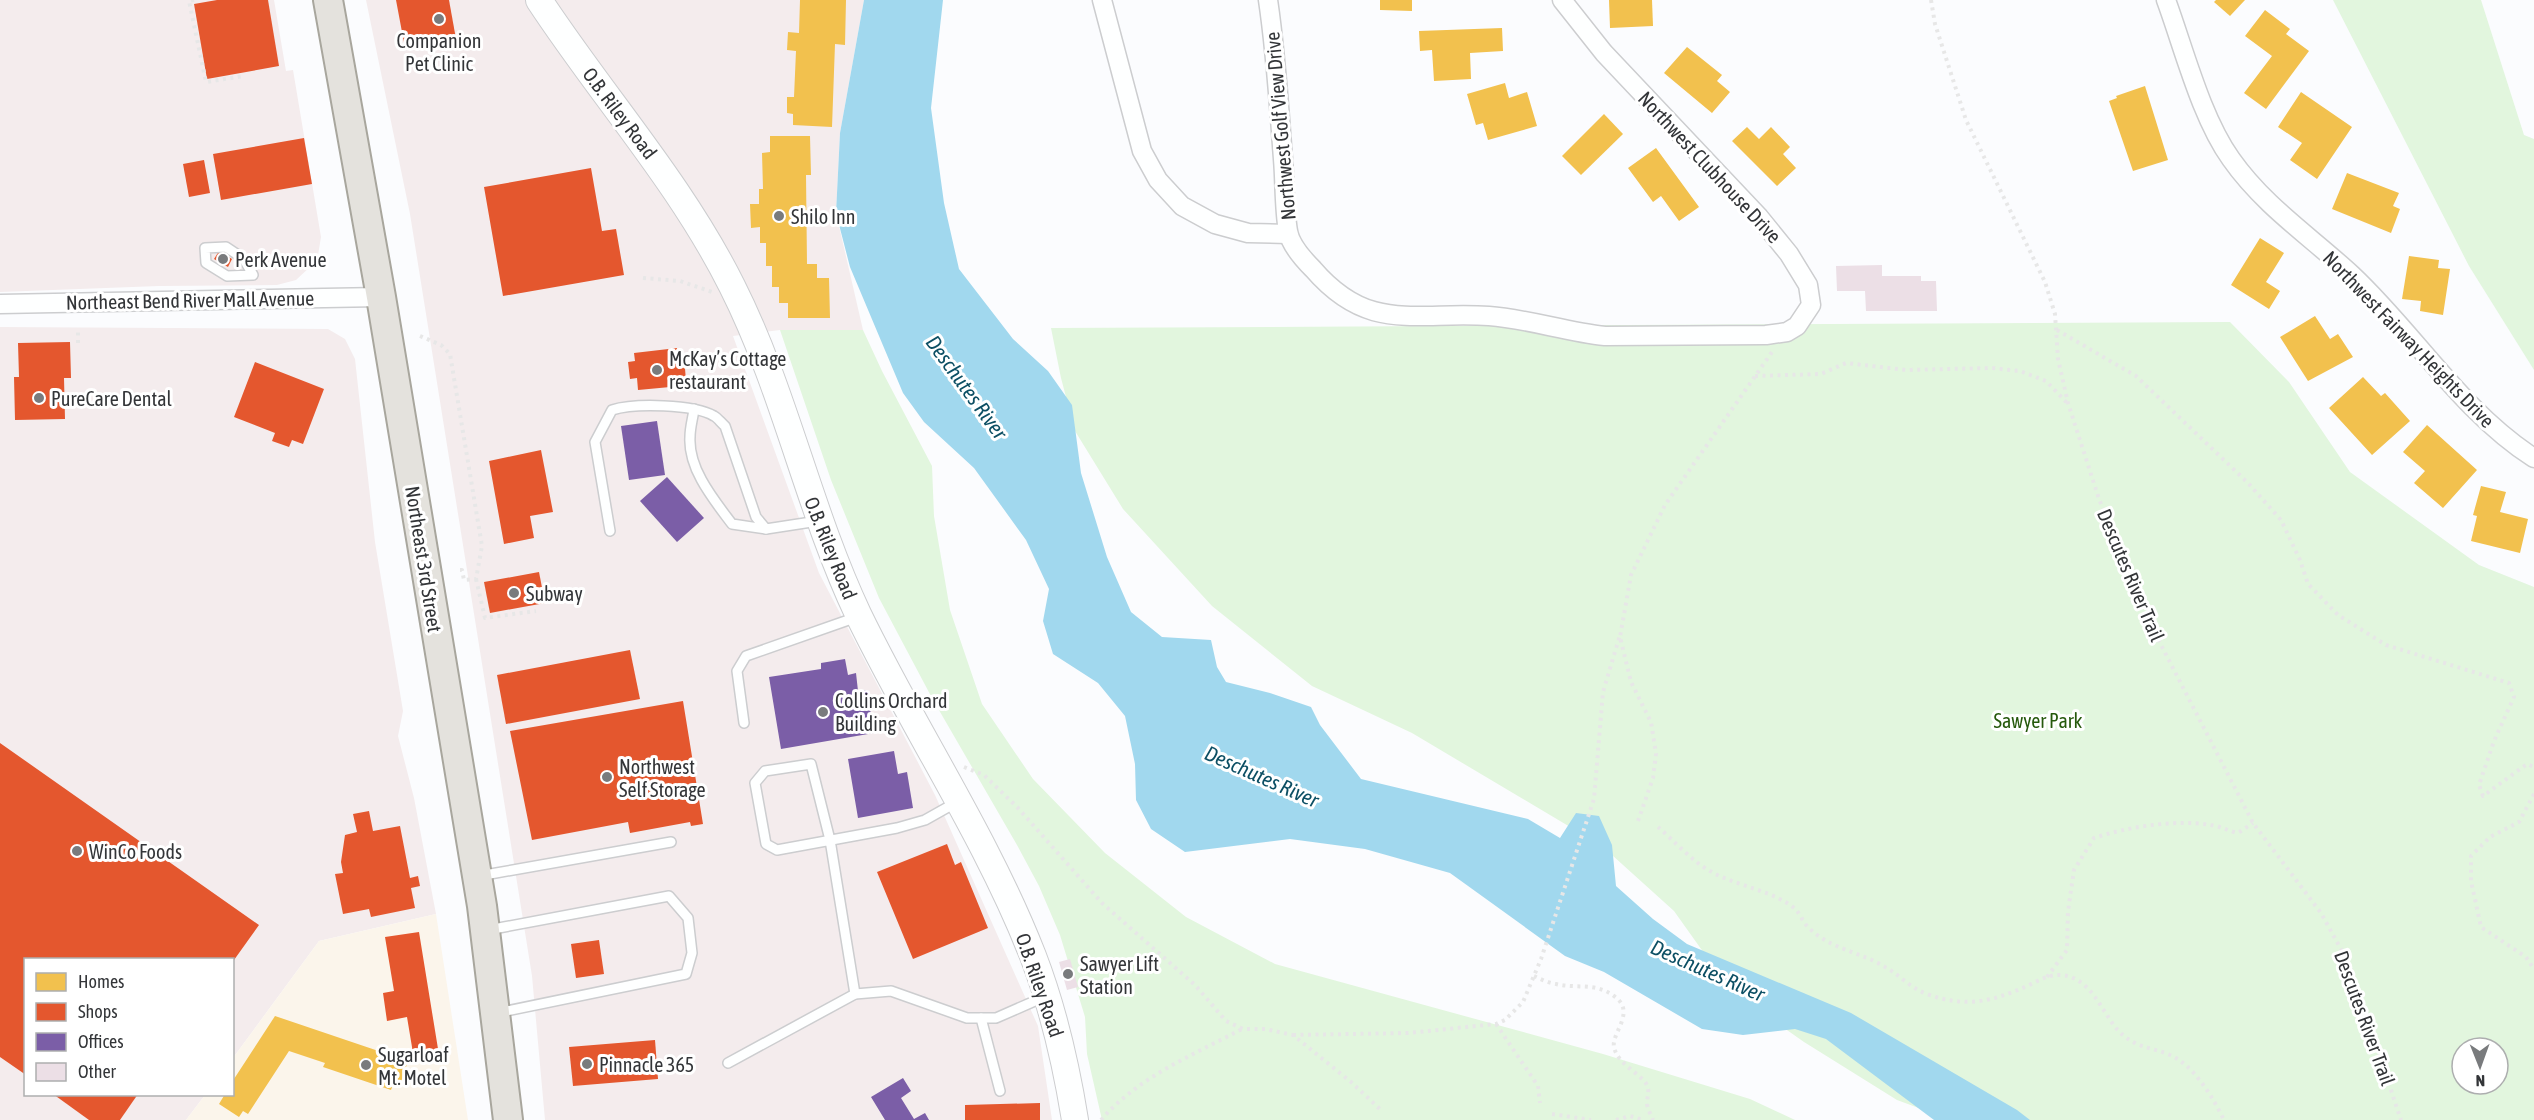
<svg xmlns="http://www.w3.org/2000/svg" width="2534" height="1120" viewBox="0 0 2534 1120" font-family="'Asap Condensed',sans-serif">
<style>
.commercial{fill:#f4eced}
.industrial{fill:#fbf5eb}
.green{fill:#e2f6de;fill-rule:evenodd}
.water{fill:#a1d8ee}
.homes{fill:#f2c14e}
.shops{fill:#e4572e}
.offices{fill:#7b5ea7}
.building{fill:#ecdfe6}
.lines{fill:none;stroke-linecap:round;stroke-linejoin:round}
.lane-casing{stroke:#cccdcf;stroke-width:12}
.street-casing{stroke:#cccdcf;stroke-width:21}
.secondary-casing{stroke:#cccdcf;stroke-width:28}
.primary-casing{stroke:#a8a69d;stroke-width:32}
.path{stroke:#e7e7e7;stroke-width:4;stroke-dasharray:3 4.5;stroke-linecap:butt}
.lane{stroke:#feffff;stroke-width:9}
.street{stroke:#feffff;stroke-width:18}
.secondary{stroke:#feffff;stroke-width:26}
.primary{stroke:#e4e2dd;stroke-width:28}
.poi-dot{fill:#797b7d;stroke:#fff;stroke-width:2}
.labels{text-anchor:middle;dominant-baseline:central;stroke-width:6;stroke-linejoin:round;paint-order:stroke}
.poi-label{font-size:20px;fill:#333538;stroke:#fff;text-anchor:start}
.street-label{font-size:20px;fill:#333538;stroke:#fff}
.park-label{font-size:20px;fill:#26590d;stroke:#fff}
.water-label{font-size:21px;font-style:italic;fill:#0c4f64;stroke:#fff}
</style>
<rect width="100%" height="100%" fill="#fbfcfe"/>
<g class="commercial">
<path d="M0,0H274L286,71L293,70L321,237L318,255L311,266L296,280L277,285L159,286L0,292Z"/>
<path d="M366,0H864L840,133L836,213L863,330H780L733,336L819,573L935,795L1038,1026L1052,1120H545L532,976L410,214Z"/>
<path d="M0,327L328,329L345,339L355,359L375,542L403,711L398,736L414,798L436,914L319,941L233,1058L232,960H26V1094L205,1095L186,1120H0Z"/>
</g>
<path class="industrial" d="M436,914L468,1120H186L205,1095L232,1094L233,1058L319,941Z"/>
<g class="green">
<path d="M2333,0H2481L2524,135L2534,139V370L2469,266Z"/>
<path d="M2230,322L2289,382L2350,472L2479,565L2534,587V1120H1951L1897,1100L1804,1042L1731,991L1674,911L1602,846L1412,733L1312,686L1212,606L1123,509L1075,431L1061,378L1051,328ZM2462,1048H2498V1084H2462Z"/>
<path d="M780,330H863L882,371L932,466L934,516L950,610L982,704L1033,779L1105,853L1186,917L1275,964L1603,1054L1750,1099L1795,1120H1102L1087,1054L1085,1017L1060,935L1039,886L1017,845L932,698L879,598L831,480Z"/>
</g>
<path class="water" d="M864,0H943L931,108L944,203L959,269L1013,339L1048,371L1072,405L1081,473L1107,557L1131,612L1162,637L1211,640L1217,667L1226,682L1270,693L1311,707L1320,725L1361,779L1528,819L1560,838L1576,813L1599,816L1612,845L1616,886L1653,919L1687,944L1851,1013L2017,1110L2030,1120H1934L1826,1039L1795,1029L1743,1035L1702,1029L1604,972L1565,956L1450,873L1365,849L1290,839L1185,852L1151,829L1136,800L1135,764L1125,716L1098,683L1053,654L1043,621L1049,589L1026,540L974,468L924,422L903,393L850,267L836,213L840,133Z"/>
<g class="homes">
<path d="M800,0H846L845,45L835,44L832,127L793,125V114L787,113V97H794L796,51L787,50L788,32L799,33Z"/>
<path d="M1380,0H1412V11L1380,10Z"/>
<path d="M1609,0H1652L1653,26L1610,28Z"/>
<path d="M2216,0H2245L2230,16L2214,2Z"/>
<path d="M2265,10L2290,29L2286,34L2309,51L2266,109L2244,93L2272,56L2245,36Z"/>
<path d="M1502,28L1503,51L1470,53L1471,79L1434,81L1432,50L1420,51L1419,31Z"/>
<path d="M1687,47L1722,75L1717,81L1730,92L1712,113L1664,73Z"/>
<path d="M1505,83L1509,98L1527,92L1537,126L1488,140L1483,123L1476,125L1467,94Z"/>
<path d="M2145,86L2168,160L2133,171L2109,101L2117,98L2116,96Z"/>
<path d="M2301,92L2352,127L2317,179L2290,160L2302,143L2278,127Z"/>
<path d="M1604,114L1623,134L1581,175L1562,156Z"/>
<path d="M1747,127L1759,139L1771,127L1790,147L1783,154L1796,168L1777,186L1732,141Z"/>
<path d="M770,136H810L811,175H806L807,264H817V278H829L830,318H788V303H779V287H772V266H766V243H760V227L751,228L750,204H759V189H763L762,153L770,152Z"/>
<path d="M1656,148L1699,207L1679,221L1661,196L1653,202L1628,168Z"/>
<path d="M2347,173L2399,193L2393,206L2400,209L2391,233L2332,209Z"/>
<path d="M2260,238L2284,253L2266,282L2280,291L2269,309L2231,285Z"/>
<path d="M2409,256L2439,260L2438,268L2450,269L2443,315L2420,311L2421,301L2402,299Z"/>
<path d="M2315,316L2330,339L2338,334L2353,357L2308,381L2280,337Z"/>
<path d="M2363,377L2381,396L2385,393L2410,421L2372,455L2329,408Z"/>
<path d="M2427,425L2477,470L2443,508L2414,483L2425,471L2403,452Z"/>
<path d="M2481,486L2506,492L2500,512L2528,519L2520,553L2471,541L2477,516L2473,515Z"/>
<path d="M275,1016L408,1061L401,1082L395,1079L391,1090L323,1067L325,1063L289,1051L248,1114L243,1111L239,1117L219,1104L225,1094H232V1082Z"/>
</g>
<g class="shops">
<path d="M217,0H268L279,66L207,79L194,4Z"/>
<path d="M396,0H449L456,39L405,48Z"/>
<path d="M304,138L312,184L221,200L213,154Z"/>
<path d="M204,160L210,193L189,197L183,164Z"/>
<path d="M591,168L602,231L616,229L624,275L503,296L484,187Z"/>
<path d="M219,251L232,259L228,267L214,259Z"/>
<path d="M70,342L71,378H64L65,419L15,420L14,377H19L18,343Z"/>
<path d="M677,348L678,357L684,356L686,381H681V386L638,390L637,378L630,379L628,362L635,361L634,353Z"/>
<path d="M255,362L324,389L303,444L292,440L289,447L272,441L275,433L234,417Z"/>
<path d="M541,450L553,512L530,516L534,538L504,544L489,461Z"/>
<path d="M539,572L545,603L490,613L484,582Z"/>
<path d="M630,650L640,699L506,724L497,675Z"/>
<path d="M683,701L703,824L691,826L690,822L630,833L628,822L532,840L510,731Z"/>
<path d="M0,743L259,925L234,960H26V1075L0,1057Z"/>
<path d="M369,811L373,831L400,826L410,878L418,876L420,886L411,888L415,908L371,917L369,909L343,914L335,874L343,873L341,862L345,835L357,832L353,814Z"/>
<path d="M947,844L955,865L961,862L988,928L913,959L877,872Z"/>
<path d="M419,932L439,1055L414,1059L407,1017L387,1021L383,993L394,991L385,937Z"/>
<path d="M599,940L604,974L576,978L571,944Z"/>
<path d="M655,1040L658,1079L573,1086L569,1047Z"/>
<path d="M53,1094H138L120,1120H89Z"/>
<path d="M1040,1103V1120H965V1105Z"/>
</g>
<g class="offices">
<path d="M657,421L665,475L629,480L621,426Z"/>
<path d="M667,477L704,518L677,542L640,501Z"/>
<path d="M845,659L848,675L856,673L858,691L867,690L874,733L781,749L769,677L821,669V663Z"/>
<path d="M894,751L898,774L907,772L913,808L858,818L848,759Z"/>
<path d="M903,1078L911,1091L901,1098L914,1119L925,1113L929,1120H885L871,1097Z"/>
</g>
<g class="building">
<path d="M1882,265V276H1921V281H1936L1937,311H1866L1865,291H1837L1836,266Z"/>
<path d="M1070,959L1078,987L1067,990L1059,962Z"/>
</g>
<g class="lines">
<g class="lane-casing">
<g id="lane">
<path d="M226,247L244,259L253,275L227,276L206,263L205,248Z"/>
<path d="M694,409C693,418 690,427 690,437C688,469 714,500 732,524L766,529L818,521"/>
<path d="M610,531L595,442L612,410C634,403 694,404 714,416C718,418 721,423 725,426L756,517L766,529"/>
<path d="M744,723L737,671L746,656L857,617"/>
<path d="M479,876L671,842"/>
<path d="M488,930L669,896L688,918L692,953L686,974L497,1013"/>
<path d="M855,994L830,840L811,764L765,771L755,783L766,844L777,850L897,828L925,820L957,802"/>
<path d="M981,1018L1000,1091"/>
<path d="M728,1063L855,994L891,991L967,1018H996L1044,997"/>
</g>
</g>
<g class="street-casing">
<g id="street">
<path d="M1102,0L1142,151L1158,180L1182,206L1215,224L1248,233L1288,234"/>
<path d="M1268,0C1276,53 1279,106 1283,159C1285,182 1284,208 1288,231C1290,244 1304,260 1313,269C1369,334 1415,311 1489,316C1529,319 1566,332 1605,336L1766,335L1787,332L1797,326L1811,305L1808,285L1789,254L1759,217L1604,53L1562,0"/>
<path d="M2166,0C2184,49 2201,117 2231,159C2264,206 2311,237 2352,275C2414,333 2461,411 2534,458"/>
<path d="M0,304L381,297"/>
</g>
</g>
<g class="secondary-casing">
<path id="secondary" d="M539,0C602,96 680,182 732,286C785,391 808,508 858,614C914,730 986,836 1033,956C1053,1008 1066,1064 1075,1120"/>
</g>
<g class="primary-casing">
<path id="primary" d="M328,0L381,297L482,906L508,1120"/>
</g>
<g class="path">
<path d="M194,0L189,1L206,82L244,76"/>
<path d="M1931,0L1935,24L1966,120L2045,282L2055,314L2058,359L2068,403L2099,499L2160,643L2253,823L2321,913L2348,962L2401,1120"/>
<path d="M643,278L680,281L712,292"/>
<path d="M2057,330L2136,376L2247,482L2281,520L2300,560L2308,584L2338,615L2386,645L2509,683L2514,697L2494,741L2479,785L2483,796L2527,764L2534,767"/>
<path d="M420,336L441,345L450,354L482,546L476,579L464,580L462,570H456"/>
<path d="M78,343V332"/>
<path d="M1755,376L1821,374L1846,363L1906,370L1992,368L2020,371L2046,381L2067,403"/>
<path d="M476,579L485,618L536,611"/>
<path d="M964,767L984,775L1018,808L1102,903L1195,985L1226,1021L1243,1029H1265L1293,1035L1351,1082L1382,1111"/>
<path d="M2534,794L2519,822L2490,837L2471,856V881L2481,927L2526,957L2534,969"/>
<path d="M1638,821L1653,778L1656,754L1651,722L1631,682L1620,637L1631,575L1665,505L1772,352"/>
<path d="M1658,827C1673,840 1693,862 1710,871C1736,886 1768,889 1793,907C1800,912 1802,922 1809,928C1830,949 1861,952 1885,967C1900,975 1910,988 1927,994C1965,1008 1991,1002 2027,986C2038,981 2049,974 2061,975C2095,978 2102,1018 2124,1036C2139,1048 2154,1048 2170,1055C2193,1064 2214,1099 2224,1120"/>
<path d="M1534,976C1541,979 1548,983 1556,984C1576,989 1595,982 1614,996C1637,1012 1611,1033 1614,1047C1618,1065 1639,1072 1647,1085C1650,1091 1647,1096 1647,1103C1647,1108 1651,1115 1653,1120"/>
<path d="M2047,977L2067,950L2068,911L2074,870L2094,838C2127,827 2176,819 2211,825C2220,826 2228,831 2238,833L2253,823"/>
<path d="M1496,1024L1538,1086L1540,1103"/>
<path d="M1293,1035L1408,1033L1496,1024L1505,1020L1523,1002L1541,959L1594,799L1603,692L1620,635"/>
<path d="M1552,1114L1591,1120"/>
<path d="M1101,1120C1138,1077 1193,1055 1242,1029"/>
<path d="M1616,1120L1630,1116L1643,1120"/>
</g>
<use href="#lane" class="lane"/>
<use href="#street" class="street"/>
<use href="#secondary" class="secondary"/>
<use href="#primary" class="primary"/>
</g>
<g class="poi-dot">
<circle cx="439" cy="19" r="6"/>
<circle cx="779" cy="216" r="6"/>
<circle cx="223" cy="259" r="6"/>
<circle cx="657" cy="370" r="6"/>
<circle cx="39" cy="398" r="6"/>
<circle cx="514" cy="593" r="6"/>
<circle cx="823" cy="712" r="6"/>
<circle cx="607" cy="777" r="6"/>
<circle cx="77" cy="851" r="6"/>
<circle cx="1068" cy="974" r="6"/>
<circle cx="587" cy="1064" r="6"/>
<circle cx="366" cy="1065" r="6"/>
</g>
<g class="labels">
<g class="poi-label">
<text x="439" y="40" text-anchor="middle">Companion<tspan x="439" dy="23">Pet Clinic</tspan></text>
<text x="791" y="216">Shilo Inn</text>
<text x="235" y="259">Perk Avenue</text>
<text x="669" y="358">McKay’s Cottage<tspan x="669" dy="23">restaurant</tspan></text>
<text x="51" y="398">PureCare Dental</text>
<text x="526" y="593">Subway</text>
<text x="835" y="700">Collins Orchard<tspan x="835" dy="23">Building</tspan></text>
<text x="619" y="766">Northwest<tspan x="619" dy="23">Self Storage</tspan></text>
<text x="89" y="851">WinCo Foods</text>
<text x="1080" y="963">Sawyer Lift<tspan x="1080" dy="23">Station</tspan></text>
<text x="378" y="1054">Sugarloaf<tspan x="378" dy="23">Mt. Motel</tspan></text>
<text x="599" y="1064">Pinnacle 365</text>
</g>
<g class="street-label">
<text transform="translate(620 113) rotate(53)">O.B. Riley Road</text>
<text transform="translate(1280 126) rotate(-95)">Northwest Golf View Drive</text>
<text transform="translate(1710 167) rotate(47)">Northwest Clubhouse Drive</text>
<text transform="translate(190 300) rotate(-1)">Northeast Bend River Mall Avenue</text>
<text transform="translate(2409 339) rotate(46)">Northwest Fairway Heights Drive</text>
<text transform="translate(831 548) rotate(68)">O.B. Riley Road</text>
<text transform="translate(424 559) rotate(81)">Northeast 3rd Street</text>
<text transform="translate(2131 575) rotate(67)">Descutes River Trail</text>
<text transform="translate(1040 985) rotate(71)">O.B. Riley Road</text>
<text transform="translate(2365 1018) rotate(70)">Descutes River Trail</text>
</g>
<g class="park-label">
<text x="2038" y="720">Sawyer Park</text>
</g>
<g class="water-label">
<text transform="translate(967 387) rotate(54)">Deschutes River</text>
<text transform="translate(1262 776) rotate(24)">Deschutes River</text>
<text transform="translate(1708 970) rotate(24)">Deschutes River</text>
</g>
</g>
<rect x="24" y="958" width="210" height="138" fill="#ffffff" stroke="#adaeaf" stroke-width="1.5"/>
<rect x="36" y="973" width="30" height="18" fill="#f2c14e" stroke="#adaeaf" stroke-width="1.5"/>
<text x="78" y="988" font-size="18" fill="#333538">Homes</text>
<rect x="36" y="1003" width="30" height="18" fill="#e4572e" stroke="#adaeaf" stroke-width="1.5"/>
<text x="78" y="1018" font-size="18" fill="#333538">Shops</text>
<rect x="36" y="1033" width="30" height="18" fill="#7b5ea7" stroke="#adaeaf" stroke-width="1.5"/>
<text x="78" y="1048" font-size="18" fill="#333538">Offices</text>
<rect x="36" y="1063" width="30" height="18" fill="#ecdfe6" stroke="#adaeaf" stroke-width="1.5"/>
<text x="78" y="1078" font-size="18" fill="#333538">Other</text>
<g transform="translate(2480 1066) rotate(179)"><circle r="28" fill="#ffffff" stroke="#adaeaf" stroke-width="1.5"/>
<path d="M0-4.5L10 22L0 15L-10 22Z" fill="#797b7d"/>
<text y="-9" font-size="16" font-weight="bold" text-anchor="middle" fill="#333538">N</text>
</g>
</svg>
